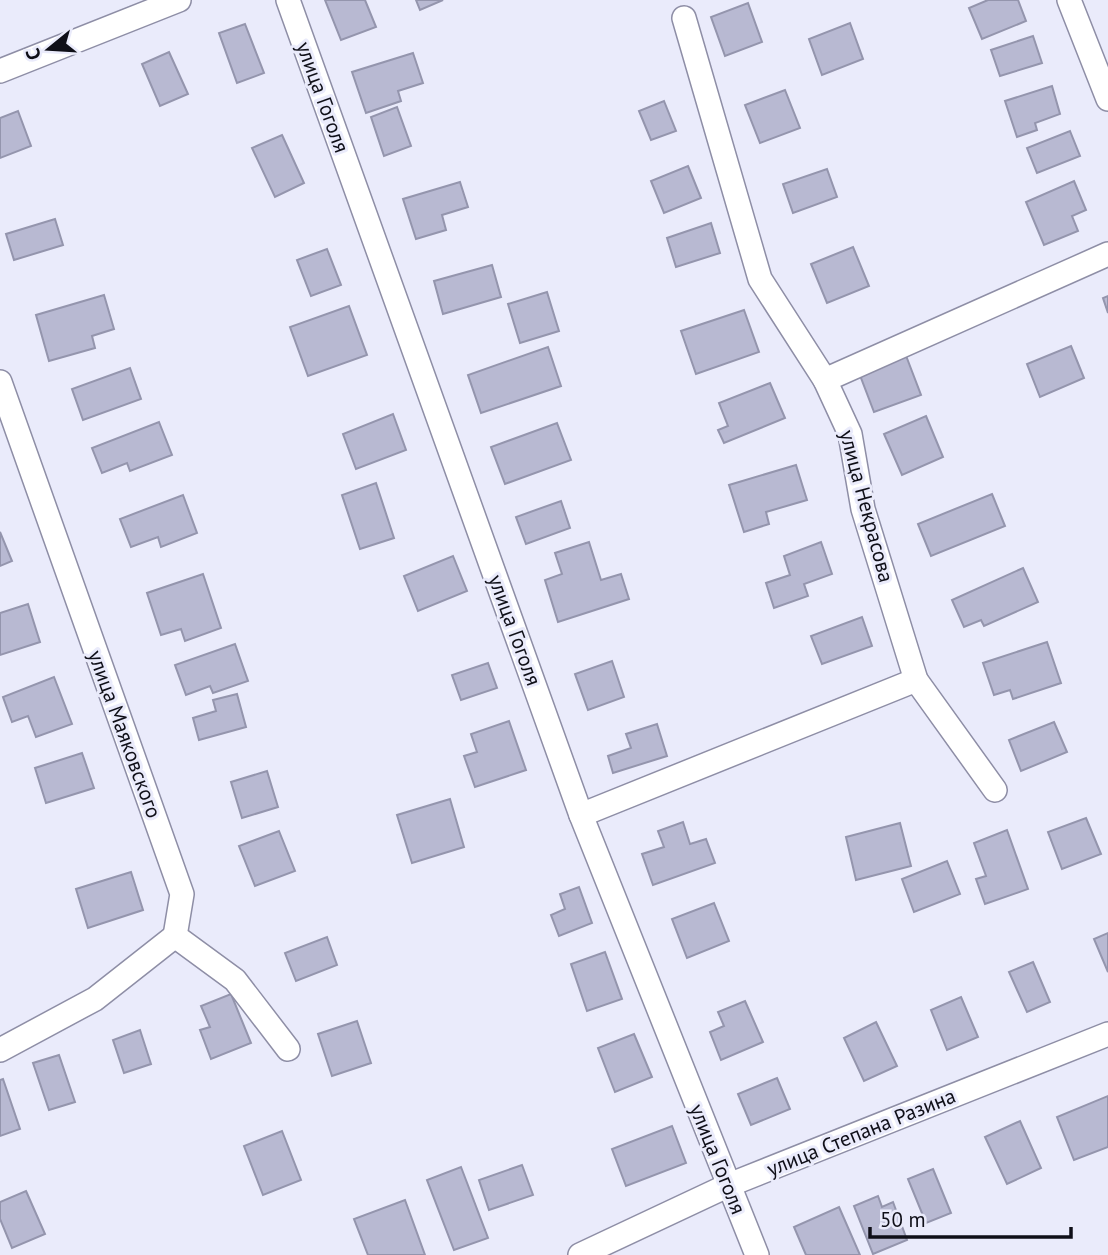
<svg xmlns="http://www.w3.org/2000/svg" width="1108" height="1255" viewBox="0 0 1108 1255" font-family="'PT Sans',sans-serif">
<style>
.building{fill:#b8b9d2;stroke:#9495ad;stroke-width:2}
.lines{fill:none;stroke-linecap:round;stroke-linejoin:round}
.street-casing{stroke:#8e8ea6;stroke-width:26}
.street{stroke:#fff;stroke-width:23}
.labels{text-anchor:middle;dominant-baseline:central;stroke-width:6;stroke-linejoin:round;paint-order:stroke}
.street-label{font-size:21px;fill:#0f0f18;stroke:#eaebfb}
</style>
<rect width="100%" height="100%" fill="#eaebfb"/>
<g class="building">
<path d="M325,0H365L376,27L341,40Z"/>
<path d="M416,0H443L420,10Z"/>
<path d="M988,0H1018L1026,21L982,39L969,8Z"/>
<path d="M748,3L762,42L725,56L711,17Z"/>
<path d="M850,23L863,59L822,75L809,39Z"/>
<path d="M245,24L264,73L237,83L219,33Z"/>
<path d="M1033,36L1042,63L1000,76L991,50Z"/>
<path d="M169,52L188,94L160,106L142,64Z"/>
<path d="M413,53L423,83L398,91L401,101L366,113L352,72Z"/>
<path d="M1052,86L1060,114L1035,123L1037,130L1017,137L1005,101Z"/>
<path d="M785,90L800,128L760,143L745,105Z"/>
<path d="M664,101L676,131L651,140L639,111Z"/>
<path d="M397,107L411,146L384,156L371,117Z"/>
<path d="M18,111L31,146L0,158V118Z"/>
<path d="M1070,131L1080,156L1037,173L1027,148Z"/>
<path d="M282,135L304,183L275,197L252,148Z"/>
<path d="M688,166L701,198L664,213L651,181Z"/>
<path d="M827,169L837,197L793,213L783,184Z"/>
<path d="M1074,181L1086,210L1072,216L1078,231L1044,245L1026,202Z"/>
<path d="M460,182L468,207L442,215L446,230L416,239L403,199Z"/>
<path d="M55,219L63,245L14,260L6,234Z"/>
<path d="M711,223L720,253L676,267L667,238Z"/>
<path d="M853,247L869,286L827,303L811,264Z"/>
<path d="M327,249L341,285L311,296L297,260Z"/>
<path d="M492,265L501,297L443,314L434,281Z"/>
<path d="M547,292L559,331L520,343L508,304Z"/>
<path d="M104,295L114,329L92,336L95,348L49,361L36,315Z"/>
<path d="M1108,296V313L1103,298Z"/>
<path d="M349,306L367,355L308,376L290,327Z"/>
<path d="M744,310L759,352L696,374L681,331Z"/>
<path d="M1071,346L1084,378L1040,397L1027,364Z"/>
<path d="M548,347L561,386L481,413L468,375Z"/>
<path d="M905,353L921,395L874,412L858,370Z"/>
<path d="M130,368L141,399L83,420L72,389Z"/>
<path d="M770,383L785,418L724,443L718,430L728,426L719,403Z"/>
<path d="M393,414L406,450L356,469L343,434Z"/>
<path d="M926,416L943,457L902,475L884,434Z"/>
<path d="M159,422L172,455L130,471L127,463L102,473L92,448Z"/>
<path d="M557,423L571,460L505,484L491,447Z"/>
<path d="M796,465L807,500L766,512L769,524L744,532L729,485Z"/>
<path d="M376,483L394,538L360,549L342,495Z"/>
<path d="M992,494L1005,526L931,556L918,524Z"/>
<path d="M183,495L197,533L161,547L158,537L131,547L120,519Z"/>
<path d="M561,501L570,528L526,544L516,517Z"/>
<path d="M0,532L12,561L0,566Z"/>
<path d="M589,542L601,580L621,574L629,599L558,622L545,580L562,574L555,553Z"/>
<path d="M821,542L832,574L804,584L808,596L774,608L766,583L790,575L784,556Z"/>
<path d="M453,556L467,591L418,611L404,576Z"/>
<path d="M1023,568L1038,602L984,626L981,620L964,627L952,600Z"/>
<path d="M203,574L221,628L185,641L181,629L161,635L147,593Z"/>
<path d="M28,604L40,642L0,655V613Z"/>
<path d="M862,617L872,646L822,664L811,636Z"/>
<path d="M1047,642L1061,683L1013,699L1010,690L994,695L983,663Z"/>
<path d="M235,644L248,681L213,693L210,686L186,695L175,665Z"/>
<path d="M612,661L624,697L588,710L575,674Z"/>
<path d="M488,663L497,688L461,700L452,675Z"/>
<path d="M54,677L72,724L36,737L28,716L12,722L3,697Z"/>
<path d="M237,694L246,727L199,740L193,718L216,711L213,700Z"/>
<path d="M509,721L526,770L475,787L464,756L477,752L471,734Z"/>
<path d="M1054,722L1067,752L1021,771L1009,740Z"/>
<path d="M657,724L667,756L613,773L608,756L631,748L626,734Z"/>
<path d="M82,753L94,788L46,803L35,768Z"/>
<path d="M267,771L278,807L242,818L231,782Z"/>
<path d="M450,799L464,847L412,863L397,815Z"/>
<path d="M1086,818L1101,854L1062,869L1048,832Z"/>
<path d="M683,822L690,844L706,839L715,863L653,885L642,854L664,847L658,831Z"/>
<path d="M900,823L911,866L856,880L846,837Z"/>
<path d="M1007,830L1028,889L985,904L976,879L986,876L974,843Z"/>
<path d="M279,831L295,871L255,886L239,846Z"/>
<path d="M947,861L960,894L914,912L902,879Z"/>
<path d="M131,872L143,910L88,928L76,889Z"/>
<path d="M579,887L592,923L559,936L551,915L565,909L560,894Z"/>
<path d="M714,903L729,941L687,958L672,919Z"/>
<path d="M1108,933V972L1094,939Z"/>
<path d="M327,937L337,965L296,981L285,953Z"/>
<path d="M605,952L622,999L587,1011L571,964Z"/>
<path d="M1033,962L1050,1002L1027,1012L1009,972Z"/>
<path d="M231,994L251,1043L211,1059L200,1030L210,1027L201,1006Z"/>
<path d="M961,997L978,1037L947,1050L931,1010Z"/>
<path d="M745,1001L763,1042L721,1060L710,1032L724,1026L718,1012Z"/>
<path d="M357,1021L371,1063L332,1076L318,1034Z"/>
<path d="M876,1022L897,1066L864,1081L844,1038Z"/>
<path d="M140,1030L151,1064L124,1073L113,1040Z"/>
<path d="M634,1034L652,1077L615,1092L598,1048Z"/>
<path d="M59,1055L75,1102L49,1110L33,1063Z"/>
<path d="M777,1078L790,1109L751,1125L738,1094Z"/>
<path d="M3,1079L20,1129L0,1136V1080Z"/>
<path d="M1108,1096V1147L1074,1160L1057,1117Z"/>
<path d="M1020,1121L1041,1168L1007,1184L985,1137Z"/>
<path d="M672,1126L686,1163L626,1186L612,1149Z"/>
<path d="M282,1131L301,1180L263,1195L244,1146Z"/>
<path d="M522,1165L533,1195L489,1210L479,1180Z"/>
<path d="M461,1167L488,1238L454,1250L427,1180Z"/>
<path d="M933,1169L951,1213L926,1223L908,1179Z"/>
<path d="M26,1191L45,1234L12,1248L0,1219V1202Z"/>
<path d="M878,1196L882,1207L893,1202L907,1240L873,1254L854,1206Z"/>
<path d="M405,1200L425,1255H368L354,1219Z"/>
<path d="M839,1207L860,1255H806L794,1227Z"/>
</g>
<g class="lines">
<g class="street-casing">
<g id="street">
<path d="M288,0L581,815L757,1255"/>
<path d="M1069,0L1108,99"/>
<path d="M684,18L760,279L825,380L850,434L863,509L916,680L995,790"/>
<path d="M0,71L179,0"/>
<path d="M825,380L1108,254"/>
<path d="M0,382L182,894L175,936L235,980L288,1049"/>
<path d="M581,815L916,680"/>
<path d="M0,1050L95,999L175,936"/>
<path d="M580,1255L729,1185L1108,1034"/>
</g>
</g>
<use href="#street" class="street"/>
</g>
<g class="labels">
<g class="street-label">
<text transform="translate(323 97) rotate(70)">улица Гоголя</text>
<text transform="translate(867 506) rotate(75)">улица Некрасова</text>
<text transform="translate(515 630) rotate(70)">улица Гоголя</text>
<text transform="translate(125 734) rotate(70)">улица Маяковского</text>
<text transform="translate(861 1132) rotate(-22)">улица Степана Разина</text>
<text transform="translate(718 1159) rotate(68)">улица Гоголя</text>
</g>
</g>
<g transform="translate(49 49) rotate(252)" stroke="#eaebfb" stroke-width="5" paint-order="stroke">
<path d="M0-5L12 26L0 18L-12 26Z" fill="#0f0f18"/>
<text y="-10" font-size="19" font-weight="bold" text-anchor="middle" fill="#0f0f18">С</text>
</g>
<path d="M870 1227v10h201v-10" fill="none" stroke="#0f0f18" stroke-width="3.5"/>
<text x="880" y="1227" font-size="21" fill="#0f0f18" stroke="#eaebfb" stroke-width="5" paint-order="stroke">50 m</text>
</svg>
